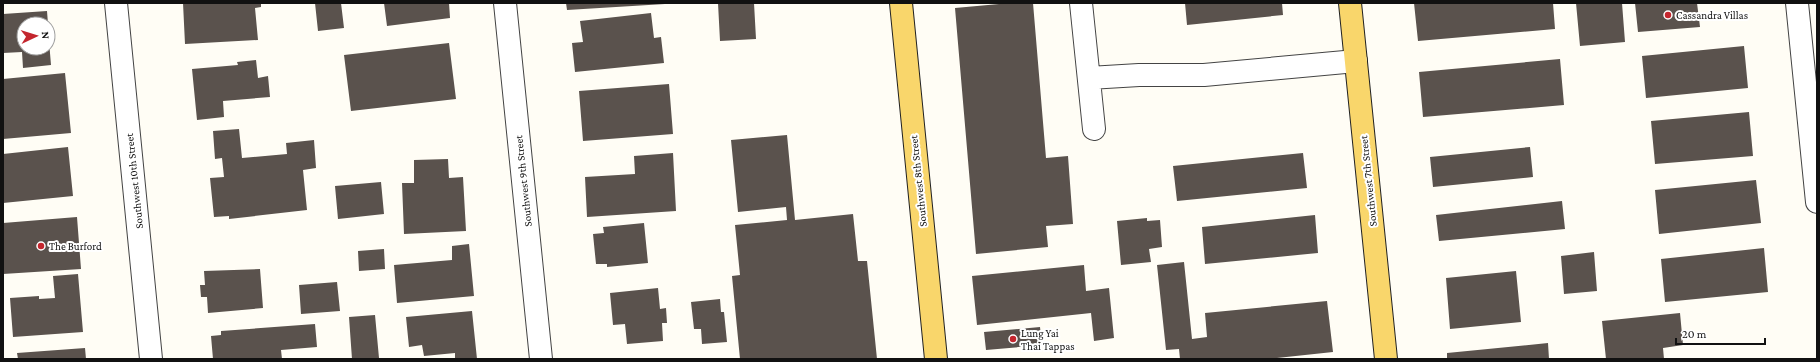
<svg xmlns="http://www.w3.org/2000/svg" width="1820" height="362" font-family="'Crimson Pro',serif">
	<rect width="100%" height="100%" fill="#fffdf5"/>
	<!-- building -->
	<path fill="#5a524d" d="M183,3H261V7L255,8L258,40L185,44Z
		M315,3H341L344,28L318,31Z
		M384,3H449L450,18L387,26Z
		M566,3H665V4L567,10Z
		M718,3H754L756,39L720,41Z
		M1010,3H1033L1046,158L1068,156L1073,224L1046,226L1048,247L976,254L955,8Z
		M1185,3H1282L1283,15L1187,25Z
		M1414,3H1553L1555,29L1418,41Z
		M1576,3H1622L1625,42L1580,46Z
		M1635,3H1697L1700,27L1638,32Z
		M47,11L48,24H24V48H48L49,41L51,65L23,68L22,52L3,53V14Z
		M651,13L654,38L661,37L664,63L575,72L572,43L583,42L580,21Z
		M449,43L456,99L351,111L344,55Z
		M1744,46L1748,88L1646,98L1642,56Z
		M1560,59L1564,105L1423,117L1419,72Z
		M256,60L258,78L268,76L270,97L223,101L224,117L197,120L192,69L238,65L237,62Z
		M65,73L71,133L3,139V79Z
		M669,84L673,134L583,141L579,91Z
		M1749,112L1753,156L1655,164L1651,121Z
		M239,129L242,158L287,154L286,143L314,140L316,168L303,170L307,210L229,219V216L214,217L210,178L224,177L222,158L215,159L213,131Z
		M787,135L795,220L853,214L858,261H867L877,359H740L732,276L740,275L735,225L787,220L786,207L738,212L731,140Z
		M68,147L73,196L3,203V154Z
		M1530,147L1533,177L1433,187L1430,157Z
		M673,153L676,211L587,217L585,177L635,174L634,156Z
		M1303,153L1307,188L1177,201L1173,166Z
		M448,159L449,178L463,177L466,231L404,234L402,183H414V160Z
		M1756,180L1761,223L1659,234L1655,190Z
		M381,182L384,214L338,219L335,186Z
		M1562,201L1565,229L1439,241L1436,215Z
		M1315,215L1318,253L1205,264L1202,227Z
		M77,217L81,269L3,274V223Z
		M1147,218V221L1160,220L1162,247L1149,249L1151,262L1121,265L1117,221Z
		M644,223L648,263L607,267V264H596L593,234L604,233L603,227Z
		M469,244L474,296L397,303L394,265L452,260V246Z
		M1764,248L1768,292L1665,302L1661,259Z
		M384,249L385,269L359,271L358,251Z
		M1594,252L1597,291L1564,294L1561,256Z
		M1184,262L1192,339L1207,337L1205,313L1327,301L1333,352L1268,359H1180L1179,349L1166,350L1157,265Z
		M1084,265L1086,291L1109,288L1114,338L1094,341L1091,313L977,325L972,276Z
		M260,269L263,308L208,313L207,297H201L200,285H205L204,271Z
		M1516,271L1521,322L1450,329L1446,278Z
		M78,274L83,332L13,337L10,298L39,296V299L55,298L53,276Z
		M337,282L340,311L301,314L299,285Z
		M658,288L660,309L666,308L667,323H662L663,341L627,344L625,324L613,325L610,293Z
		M720,299L721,312H724L727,342L702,344L701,329H694L691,302Z
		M472,311L477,359H455V353L424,356L422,345L409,347L406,317Z
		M1680,313L1683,345L1663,348L1664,359H1606L1602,321Z
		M375,315L379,358L352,359L349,317Z
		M315,324L317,347L281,350L282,359H213L211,336L221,335V331Z
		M1040,327L1042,345L986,350L984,332Z
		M1548,343L1549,359H1447V353Z
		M85,348L86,359H18L17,353Z"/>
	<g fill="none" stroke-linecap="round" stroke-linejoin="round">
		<defs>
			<path id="minor" d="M116,3L151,359
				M505,3L541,359
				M1081,3L1094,129
				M1797,3L1817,202
				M1089,78L1139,75H1204L1356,61"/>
			<path id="major" d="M901,3L936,359
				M1350,3L1386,359"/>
		</defs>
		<!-- minor casing -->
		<use href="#minor" stroke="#444" stroke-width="24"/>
		<!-- major casing -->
		<use href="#major" stroke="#222" stroke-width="24"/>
		<!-- minor -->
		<use href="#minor" stroke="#fff" stroke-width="22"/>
		<!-- major -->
		<use href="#major" stroke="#f9d66b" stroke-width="22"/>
	</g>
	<!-- markers -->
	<g fill="#c4262e" stroke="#fff" stroke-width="1.5">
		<circle cx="1668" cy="15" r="4"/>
		<circle cx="41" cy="246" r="4"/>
		<circle cx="1013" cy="339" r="4"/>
	</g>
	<g text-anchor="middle" stroke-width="4" stroke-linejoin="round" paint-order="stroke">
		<!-- poi labels -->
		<g font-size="11" fill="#111" stroke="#fff" text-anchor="start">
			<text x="1676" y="19">Cassandra Villas</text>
			<text x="49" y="250">The Burford</text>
			<text x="1021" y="337">Lung Yai<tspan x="1021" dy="13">Thai Tappas</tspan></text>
		</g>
		<!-- street labels -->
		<g font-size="11" fill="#111" stroke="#fff">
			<text transform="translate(134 181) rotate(-96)" y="4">Southwest 10th Street</text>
			<text transform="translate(523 181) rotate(-96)" y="4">Southwest 9th Street</text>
			<text transform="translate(918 181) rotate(-96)" y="4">Southwest 8th Street</text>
			<text transform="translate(1368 181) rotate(-96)" y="4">Southwest 7th Street</text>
		</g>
	</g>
	<!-- border -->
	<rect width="1820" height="362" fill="none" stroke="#111111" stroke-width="8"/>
	<!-- north arrow -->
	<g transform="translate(36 36) rotate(86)"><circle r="19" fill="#ffffff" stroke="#a0a0a0"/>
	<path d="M0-3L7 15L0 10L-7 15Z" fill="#c4262e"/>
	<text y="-6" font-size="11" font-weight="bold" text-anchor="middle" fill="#111111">N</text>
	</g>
	<!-- scale -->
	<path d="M1676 338v6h89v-6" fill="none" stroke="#111111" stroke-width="2"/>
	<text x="1682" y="338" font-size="12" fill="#111111" stroke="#ffffff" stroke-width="3" paint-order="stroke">20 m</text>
</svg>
